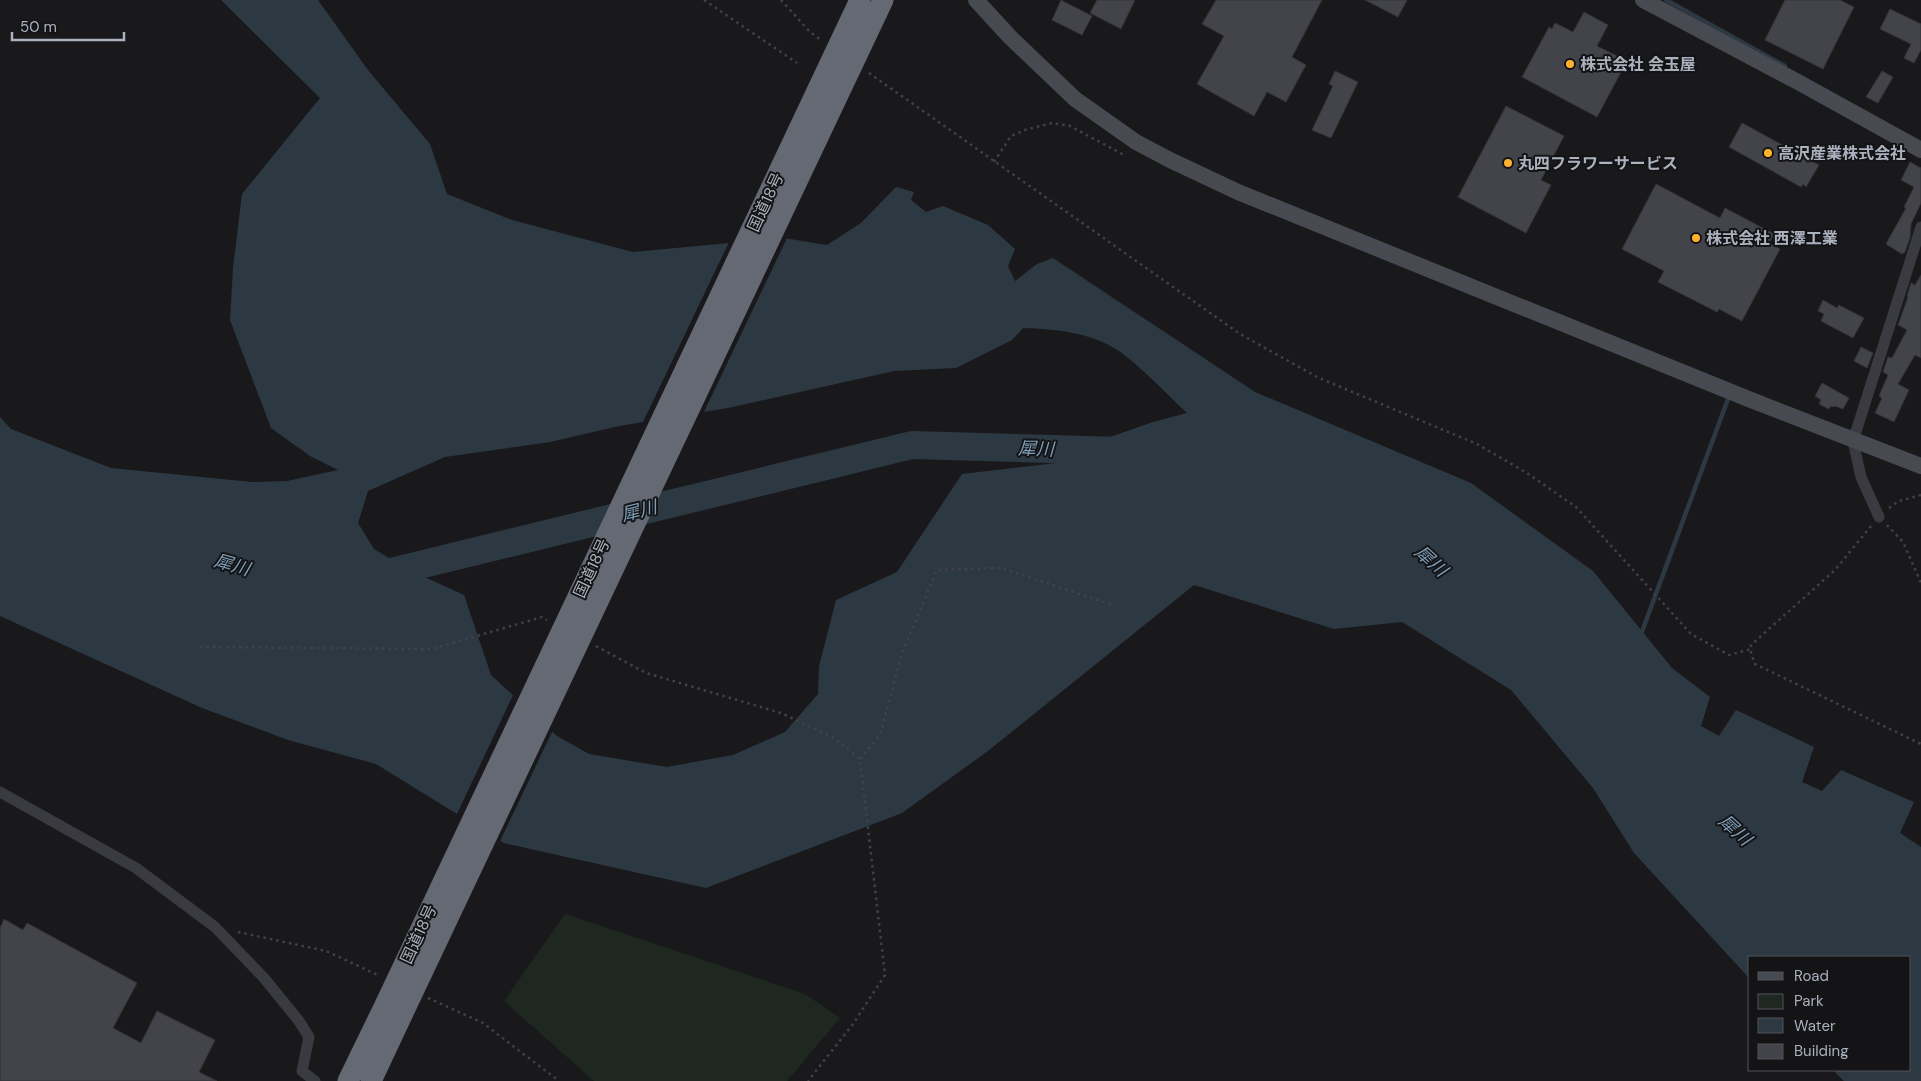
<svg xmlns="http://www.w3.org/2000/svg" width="1921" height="1081" font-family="'DM Sans','Noto Sans JP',sans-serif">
	<rect width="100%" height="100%" fill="#19191c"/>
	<!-- green -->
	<path fill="#1e2820" d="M565,914L805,994L840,1018L787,1081H594L504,1001Z"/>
	<!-- water -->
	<path fill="#2d3942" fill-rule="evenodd" d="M221,0H318L368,70L430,144L447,194L512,220L633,252L784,238L827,245L861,223L896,187L914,192L911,200L926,212L943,206L988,225L1015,249L1008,266L1015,281L1037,264L1053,258L1255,392L1471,483L1593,571L1672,668L1710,697L1701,726L1719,736L1736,710L1814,747L1802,782L1822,791L1841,770L1914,802L1900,833L1921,847V1081H1844L1833,1070H1910V957H1750V979L1634,853L1593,788L1511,690L1402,622L1334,629L1194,585L988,751L902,813L706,888L504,843L376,764L288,740L202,708L0,616V417L11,429L111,468L252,482L287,481L338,470L310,456L271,428L230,320L233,268L242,194L320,98ZM1023,328C1057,329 1094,333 1122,353C1144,370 1167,394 1187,413L1153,422L1090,444L1073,461L962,474L897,572L836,600L819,666L818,694L785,732L733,755L667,767L589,754L557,736L491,675L464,595L409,570L374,549L358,523L368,491L445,457L550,442L619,426L728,408L894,371L956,368L1012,340Z"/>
	<!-- pier -->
	<path fill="#19191c" d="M783,235L788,236L703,414L642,424L730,240Z
		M514,693L553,730L499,843L456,816Z"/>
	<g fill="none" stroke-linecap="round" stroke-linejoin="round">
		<!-- stream -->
		<path stroke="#2d3942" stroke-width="4.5" d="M1666,0L1785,66
			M1640,637L1728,399"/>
		<!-- river -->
		<path stroke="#2d3942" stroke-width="28" d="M370,577L912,445L1121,451"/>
	</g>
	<!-- building -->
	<path fill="#434449" stroke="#333338" d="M1061,0L1092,16L1082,35L1052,20Z
		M1097,0H1135L1121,29L1090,13Z
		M1216,0H1322L1292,57L1306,65L1286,102L1267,92L1254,116L1197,84L1224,36L1202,24Z
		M1365,0H1407L1398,17Z
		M1785,0H1840L1854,7L1823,69L1765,40Z
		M1890,9L1921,24V50L1914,63L1904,58L1911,44L1880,29Z
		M1584,12L1608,25L1597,46L1627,61L1597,117L1522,77L1549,27L1552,29L1555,23L1573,32Z
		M1335,71L1358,82L1331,138L1312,130L1333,86L1329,84Z
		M1882,71L1893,77L1878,103L1866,97Z
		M1506,106L1564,136L1541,180L1551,185L1526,233L1458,197Z
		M1742,123L1819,165L1806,187L1803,184L1801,187L1729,147Z
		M1910,162L1921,168V203L1911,224L1910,238L1905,252L1902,254L1886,244L1906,208L1904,207L1914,187L1901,180Z
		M1656,184L1720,218L1725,208L1774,234L1769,243L1780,249L1742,321L1719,309L1717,312L1658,282L1664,271L1622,249Z
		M1921,275V358L1915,355L1898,384L1909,390L1894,422L1875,413L1882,398L1879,396L1888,375L1883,372L1888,357L1892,358L1907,330L1898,325L1908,297L1907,296L1911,283L1915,285Z
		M1823,300L1837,308L1839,305L1864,318L1853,338L1821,321L1824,314L1818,311Z
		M1861,347L1873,353L1867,368L1854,361Z
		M1822,383L1849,398L1843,409L1835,406L1834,407L1831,406L1829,409L1819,404L1821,400L1815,396Z
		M4,919L23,930L27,923L137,983L113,1028L141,1043L157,1011L215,1040L199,1072L217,1081H0V928Z"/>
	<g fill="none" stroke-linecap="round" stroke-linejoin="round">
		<!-- path -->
		<path stroke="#404248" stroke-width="2.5" stroke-dasharray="2.5 4" stroke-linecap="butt" d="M704,0L797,63
			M781,0L810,32L821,40
			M869,73L1240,334L1319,378L1477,444L1527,473L1576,507L1691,634L1729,655L1751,649
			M994,162L1011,136L1025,130L1052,123L1070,126L1124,155
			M1889,508L1899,501L1921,495
			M1887,525L1903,542L1921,583
			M1871,526L1835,570L1751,645V654L1755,664L1921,744
			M596,646L646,673L781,713L834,738L860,759L885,975L853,1024L808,1081
			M200,647L432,649L542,617L547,620
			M860,759L880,735L902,653L937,570L1001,568L1113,605
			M238,932L326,951L380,976
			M428,998L483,1023L559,1081"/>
		<!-- street -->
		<path stroke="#3a3b41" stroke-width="11" d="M1879,517L1861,477L1853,441L1921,227
			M0,792L136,868L215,927L264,978L299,1021L309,1037L302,1071L315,1081"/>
		<!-- secondary -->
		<path stroke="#484a51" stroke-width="16" d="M976,0L1010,37L1075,99L1136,142L1170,160L1238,192L1751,400L1921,466
			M1643,0L1798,82L1921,150"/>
		<!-- highway -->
		<path stroke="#656973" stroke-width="21" d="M348,1081L386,1003
			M371,1081L402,1015"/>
		<!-- highway-bridge -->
		<path stroke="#656973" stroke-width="21" d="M386,1003L860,0
			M402,1015L883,0"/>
	</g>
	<!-- markers -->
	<g fill="#ffb22e" stroke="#141417" stroke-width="2">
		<circle cx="1570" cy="64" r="5"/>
		<circle cx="1768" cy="153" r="5"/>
		<circle cx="1508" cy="163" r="5"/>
		<circle cx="1696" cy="238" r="5"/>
	</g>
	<g text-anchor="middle" stroke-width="4" stroke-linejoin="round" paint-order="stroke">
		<!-- poi labels -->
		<g font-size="16" font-weight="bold" fill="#abb1bd" stroke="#141417" text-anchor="start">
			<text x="1580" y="70">株式会社 会玉屋</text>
			<text x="1778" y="159">高沢産業株式会社</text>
			<text x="1518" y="169">丸四フラワーサービス</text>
			<text x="1706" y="244">株式会社 西澤工業</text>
		</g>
		<!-- street labels -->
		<g font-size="16" fill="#abb1bd" stroke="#141417">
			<text transform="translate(765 202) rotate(-65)" y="6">国道18号</text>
			<text transform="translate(591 568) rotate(-65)" y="6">国道18号</text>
			<text transform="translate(418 934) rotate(-65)" y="6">国道18号</text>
		</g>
		<!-- water labels -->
		<g font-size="18" font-style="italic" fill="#7fa0ba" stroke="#141417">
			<text transform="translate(1036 449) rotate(2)" y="6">犀川</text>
			<text transform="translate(639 511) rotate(-14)" y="6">犀川</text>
			<text transform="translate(1431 561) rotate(42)" y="6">犀川</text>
			<text transform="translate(232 565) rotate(16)" y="6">犀川</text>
			<text transform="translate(1735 830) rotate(42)" y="6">犀川</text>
		</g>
	</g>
	<!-- legend -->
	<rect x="1748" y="956" width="162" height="115" fill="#141417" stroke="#505359"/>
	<rect x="1758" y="972" width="25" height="8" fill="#484a51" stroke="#505359"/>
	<text x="1794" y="981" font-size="15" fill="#abb1bd">Road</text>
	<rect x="1758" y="994" width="25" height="15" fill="#1e2820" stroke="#505359"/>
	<text x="1794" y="1006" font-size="15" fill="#abb1bd">Park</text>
	<rect x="1758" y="1018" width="25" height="15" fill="#2d3942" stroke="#505359"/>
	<text x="1794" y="1031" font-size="15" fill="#abb1bd">Water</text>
	<rect x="1758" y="1044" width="25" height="15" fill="#434449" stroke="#505359"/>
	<text x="1794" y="1056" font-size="15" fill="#abb1bd">Building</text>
	<!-- scale -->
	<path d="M12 32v8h112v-8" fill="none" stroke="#abb1bd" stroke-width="2.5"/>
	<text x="20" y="32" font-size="15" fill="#abb1bd" stroke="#141417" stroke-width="4" paint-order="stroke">50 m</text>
</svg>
